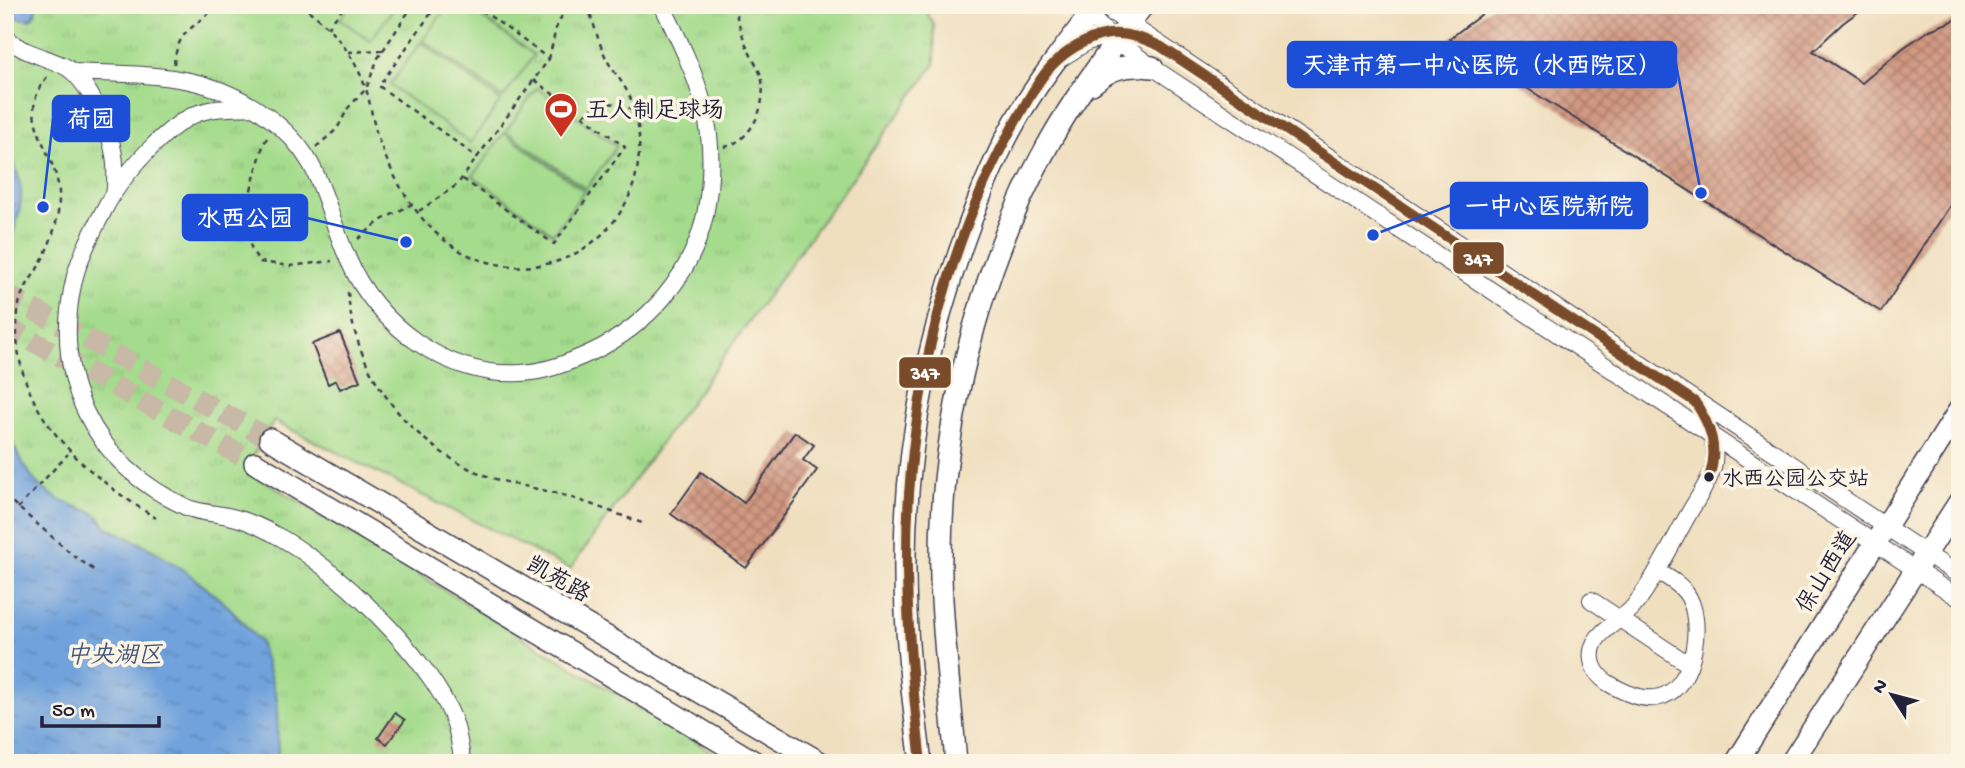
<svg xmlns="http://www.w3.org/2000/svg" width="1965" height="768" font-family="'Gochi Hand','LXGW WenKai TC',sans-serif">
	<defs>
		<pattern id="park-tufts" width="24" height="20" patternUnits="userSpaceOnUse" patternTransform="scale(1.75)"><rect width="24" height="20" fill="#a4db8c"/><path d="M3 7l-1-3M5 7V3M7 7l1-3M15 17l-1-3M17 17v-4M19 17l1-3" fill="none" stroke="#8dbc7a"/></pattern>
		<pattern id="water-ripples" width="26" height="14" patternUnits="userSpaceOnUse" patternTransform="scale(1.75)"><rect width="26" height="14" fill="#71a2dc"/><path d="M2 4q2-2 4 0t4 0M15 11q2-2 4 0t4 0" fill="none" stroke="#5c84b4"/></pattern>
		<pattern id="building-cross-hatch" width="8" height="8" patternUnits="userSpaceOnUse" patternTransform="scale(1.75)"><rect width="8" height="8" fill="#d29982"/><path d="M0 0l8 8M0 8l8-8" fill="none" stroke="#aa7c6c"/></pattern>
	</defs>
	<rect width="100%" height="100%" fill="#fcf5e5"/>
	<filter id="ink" filterUnits="userSpaceOnUse"><feTurbulence type="fractalNoise" baseFrequency=".0143" numOctaves="2"/><feDisplacementMap in="SourceGraphic" scale="14" xChannelSelector="R" yChannelSelector="G"/><feConvolveMatrix kernelMatrix="1 2 1 2 8 2 1 2 1" color-interpolation-filters="sRGB"/></filter>
	<filter id="wash" filterUnits="userSpaceOnUse"><feTurbulence type="fractalNoise" baseFrequency=".00686" numOctaves="4" result="noise"/><feDisplacementMap in="SourceGraphic" scale="28" xChannelSelector="R" yChannelSelector="G"/><feGaussianBlur stdDeviation="1.57" result="paint"/><feColorMatrix in="noise" values="0 0 0 0 0 0 0 0 0 0 0 0 0 0 0 0 0 1.4 0 .05"/><feComposite in="paint" operator="in"/></filter>
	<g filter="url(#wash)">
		<rect width="100%" height="100%" fill="#f0dfbf"/>
		<!-- park -->
		<path fill="url(#park-tufts)" stroke="#637e64" stroke-width="2" d="M5,5H923L934,25L935,64L570,569L274,421L245,469L730,763H5Z"/>
		<!-- garden -->
		<path fill="#a4db8c" stroke="#637e64" stroke-width="2" d="M350,5H396L370,41L340,19Z
			M448,5H465L534,55L503,98L423,40Z
			M421,42L501,101L470,143L390,85Z
			M537,88L617,146L586,189L506,131Z
			M504,133L584,191L553,234L473,176Z"/>
		<!-- water -->
		<path fill="url(#water-ripples)" stroke="#4a628c" stroke-width="2" d="M7,5H37V6L35,14L30,20L11,17Z
			M5,145C32,193 20,210 5,259Z
			M5,428L18,455L34,480L42,488L61,501L92,512L101,519L106,527L146,546L188,573L229,607L260,642L277,700L278,763H5Z"/>
		<g id="blocks">
			<!-- building -->
			<path fill="url(#building-cross-hatch)" d="M1494,5H1867L1843,23L1813,51L1862,83L1903,48L1930,30L1960,18V190L1881,312L1449,39Z
				M340,333L360,381L340,389L336,380L328,384L312,344Z
				M795,432L814,445L803,460L817,470L746,568L671,514L701,472L744,503Z
				M395,713L405,720L387,744L378,738Z"/>
		</g>
	</g>
	<g filter="url(#ink)">
		<use href="#blocks" fill-opacity="0" stroke="#413e4f" stroke-width="2"/>
		<g fill="none" stroke-linecap="round" stroke-linejoin="round">
			<!-- major-tunnel -->
			<path stroke="#c7b9a5" stroke-width="21" stroke-dasharray="21 10" stroke-linecap="butt" d="M5,294L270,439
				M5,326L255,463"/>
			<defs>
				<path id="minor" d="M1079,5L1108,34L1152,67L1960,599
					M1101,5L1960,576
					M5,36C21,53 44,56 64,66C87,77 110,130 114,155C116,166 115,177 115,188
					M1062,58L1087,42L1114,34
					M74,72C147,76 206,70 268,117C324,158 322,201 348,259C376,325 448,378 521,373C546,372 570,362 592,352C647,326 692,276 705,215C722,130 699,80 662,5
					M253,107C238,108 220,107 205,111C170,119 121,177 105,208C94,230 81,253 75,276C50,377 93,464 186,507C199,513 214,513 228,516C243,519 259,526 272,533C332,563 431,658 454,721C459,734 460,749 463,763
					M1657,571C1667,577 1679,583 1686,593C1705,618 1695,685 1663,696C1646,703 1623,692 1608,683C1594,674 1587,658 1595,642C1603,627 1623,620 1634,606C1655,579 1671,545 1688,515C1696,500 1708,485 1713,468C1716,456 1714,443 1711,432
					M1591,600L1688,664"/>
				<path id="major" d="M1092,84C1111,67 1127,64 1152,67
					M270,439L821,763
					M255,463L756,763
					M921,763C912,694 904,626 905,556C906,447 928,337 966,234C980,194 996,155 1017,118C1040,78 1069,43 1097,5
					M956,763C951,701 943,640 941,578C938,432 978,269 1050,141C1077,93 1111,49 1143,5
					M1736,763L1960,409
					M1791,763L1960,501"/>
			</defs>
			<!-- minor casing -->
			<use href="#minor" stroke="#413e4f" stroke-width="18"/>
			<!-- major casing -->
			<use href="#major" stroke="#413e4f" stroke-width="24"/>
			<!-- path -->
			<path stroke="#413e4f" stroke-width="2.5" stroke-dasharray="5 5" stroke-linecap="butt" d="M300,5C331,24 356,57 367,92C371,107 373,123 378,138C396,187 428,243 481,260C507,268 532,269 558,261C596,248 625,217 635,179C642,152 641,117 627,91C621,80 613,71 607,60C598,42 594,23 587,5
				M437,5L379,86L478,158
				M328,28L345,5
				M348,52L383,50
				M549,59L556,28L567,5
				M174,64C178,26 197,30 215,5
				M47,77C11,121 62,153 59,201C58,226 48,250 36,271C30,280 24,289 20,299C0,402 81,472 156,518
				M583,116C602,99 611,101 634,110
				M267,138L263,145C255,182 232,228 260,262L290,266L332,261
				M316,147L337,129L348,108L366,89L378,58L413,5
				M724,147C753,141 768,103 761,76C758,66 751,57 747,47C741,33 738,19 733,5
				M463,179L554,244L625,147L534,80
				M419,211L457,185L549,59L475,5
				M358,239L380,221L412,204
				M348,292C353,371 410,446 484,475C510,485 539,488 566,496C592,504 617,514 642,523
				M5,496L74,556L97,572
				M18,508L68,454"/>
			<!-- minor -->
			<use href="#minor" stroke="#fff" stroke-width="16"/>
			<!-- major -->
			<use href="#major" stroke="#fff" stroke-width="21"/>
			<defs>
				<path id="bus-1" d="M921,763C911,673 903,584 909,494C913,436 922,378 936,322C955,249 983,177 1021,112C1029,98 1037,83 1047,71C1061,54 1086,37 1109,34C1127,32 1144,39 1160,46L1695,402C1711,426 1719,449 1709,477"/>
			</defs>
			<!-- bus-1 casing -->
			<use href="#bus-1" stroke="#fcf5e5" stroke-width="16"/>
			<!-- bus-1 -->
			<use href="#bus-1" stroke="#7a4b2a" stroke-width="10"/>
		</g>
	</g>
	<!-- icons -->
	<defs>
		<symbol id="stadium-pin" viewBox="-11 -11 22 30"><path d="M0 17L-7.5 6A9.5 9.5 0 1 1 7.5 6Z" fill="#c8321e" stroke="#fcf5e5"/><path d="M0-5a6.5 5 0 1 0 0 10a6.5 5 0 1 0 0-10ZM-3.5-1.8h7v3.6h-7Z" fill="#fff"/></symbol>
	</defs>
	<g fill-rule="evenodd">
		<use href="#stadium-pin" x="542" y="90" width="38" height="52"/>
	</g>
	<!-- markers -->
	<circle fill="#22223b" stroke="#fcf5e5" stroke-width="2.5" cx="1709" cy="477" r="6"/>
	<g text-anchor="middle" stroke-width="7" stroke-linejoin="round" paint-order="stroke">
		<!-- bus labels -->
		<g font-size="21" fill="#22223b" stroke="#fcf5e5" text-anchor="start">
			<text x="1722" y="485">水西公园公交站</text>
		</g>
		<!-- poi labels -->
		<g font-size="23" fill="#22223b" stroke="#fcf5e5" text-anchor="start">
			<text x="586" y="117">五人制足球场</text>
		</g>
		<!-- street labels -->
		<g font-size="23" fill="#22223b" stroke="#fcf5e5">
			<text transform="translate(1825 571) rotate(-58)" y="8">保山西道</text>
			<text transform="translate(559 578) rotate(30)" y="8">凯苑路</text>
		</g>
		<!-- water labels -->
		<g font-size="24" font-style="italic" fill="#42557b" stroke="#fcf5e5">
			<text x="114" y="662">中央湖区</text>
		</g>
	</g>
	<!-- callouts -->
	<path fill="none" stroke="#1d4ed8" stroke-width="2.5" d="M1701 193L1676 64M43 207L53 119M1373 235L1451 205M406 242L307 218"/>
	<g fill="#1d4ed8" stroke="#fcf5e5" stroke-width="2.5">
		<circle cx="1701" cy="193" r="7"/>
		<circle cx="43" cy="207" r="7"/>
		<circle cx="1373" cy="235" r="7"/>
		<circle cx="406" cy="242" r="7"/>
	</g>
	<g fill="#1d4ed8" stroke="#1d4ed8" stroke-width="2.5">
		<rect x="1288" y="42" width="388" height="45" rx="7"/>
		<rect x="53" y="96" width="76" height="45" rx="7"/>
		<rect x="1451" y="183" width="196" height="45" rx="7"/>
		<rect x="183" y="195" width="124" height="45" rx="7"/>
	</g>
	<g font-size="24" text-anchor="middle" font-weight="bold" fill="#fff">
		<text x="1482" y="73">天津市第一中心医院（水西院区）</text>
		<text x="91" y="127">荷园</text>
		<text x="1549" y="214">一中心医院新院</text>
		<text x="245" y="226">水西公园</text>
	</g>
	<g stroke="#fcf5e5" stroke-width="2.5">
		<rect x="1452" y="241" width="53" height="34" rx="7" fill="#7a4b2a"/>
		<rect x="898" y="356" width="54" height="33" rx="7" fill="#7a4b2a"/>
	</g>
	<g font-size="19" text-anchor="middle" font-weight="bold" fill="#fff">
		<text x="1478" y="265">347</text>
		<text x="925" y="379">347</text>
	</g>
	<!-- margin -->
	<rect width="1965" height="768" fill="none" stroke="#fcf5e5" stroke-width="28"/>
	<!-- north arrow -->
	<g transform="translate(1892 695) rotate(306)" stroke="#fcf5e5" stroke-width="5" paint-order="stroke">
	<path d="M0-5L12 26L0 18L-12 26Z" fill="#22223b"/>
	<text y="-10" font-size="19" font-weight="bold" text-anchor="middle" fill="#22223b">N</text>
	</g>
	<!-- scale -->
	<path d="M42 716v10h117v-10" fill="none" stroke="#22223b" stroke-width="3.5"/>
	<text x="52" y="716" font-size="21" fill="#22223b" stroke="#fcf5e5" stroke-width="5" paint-order="stroke">50 m</text>
</svg>
